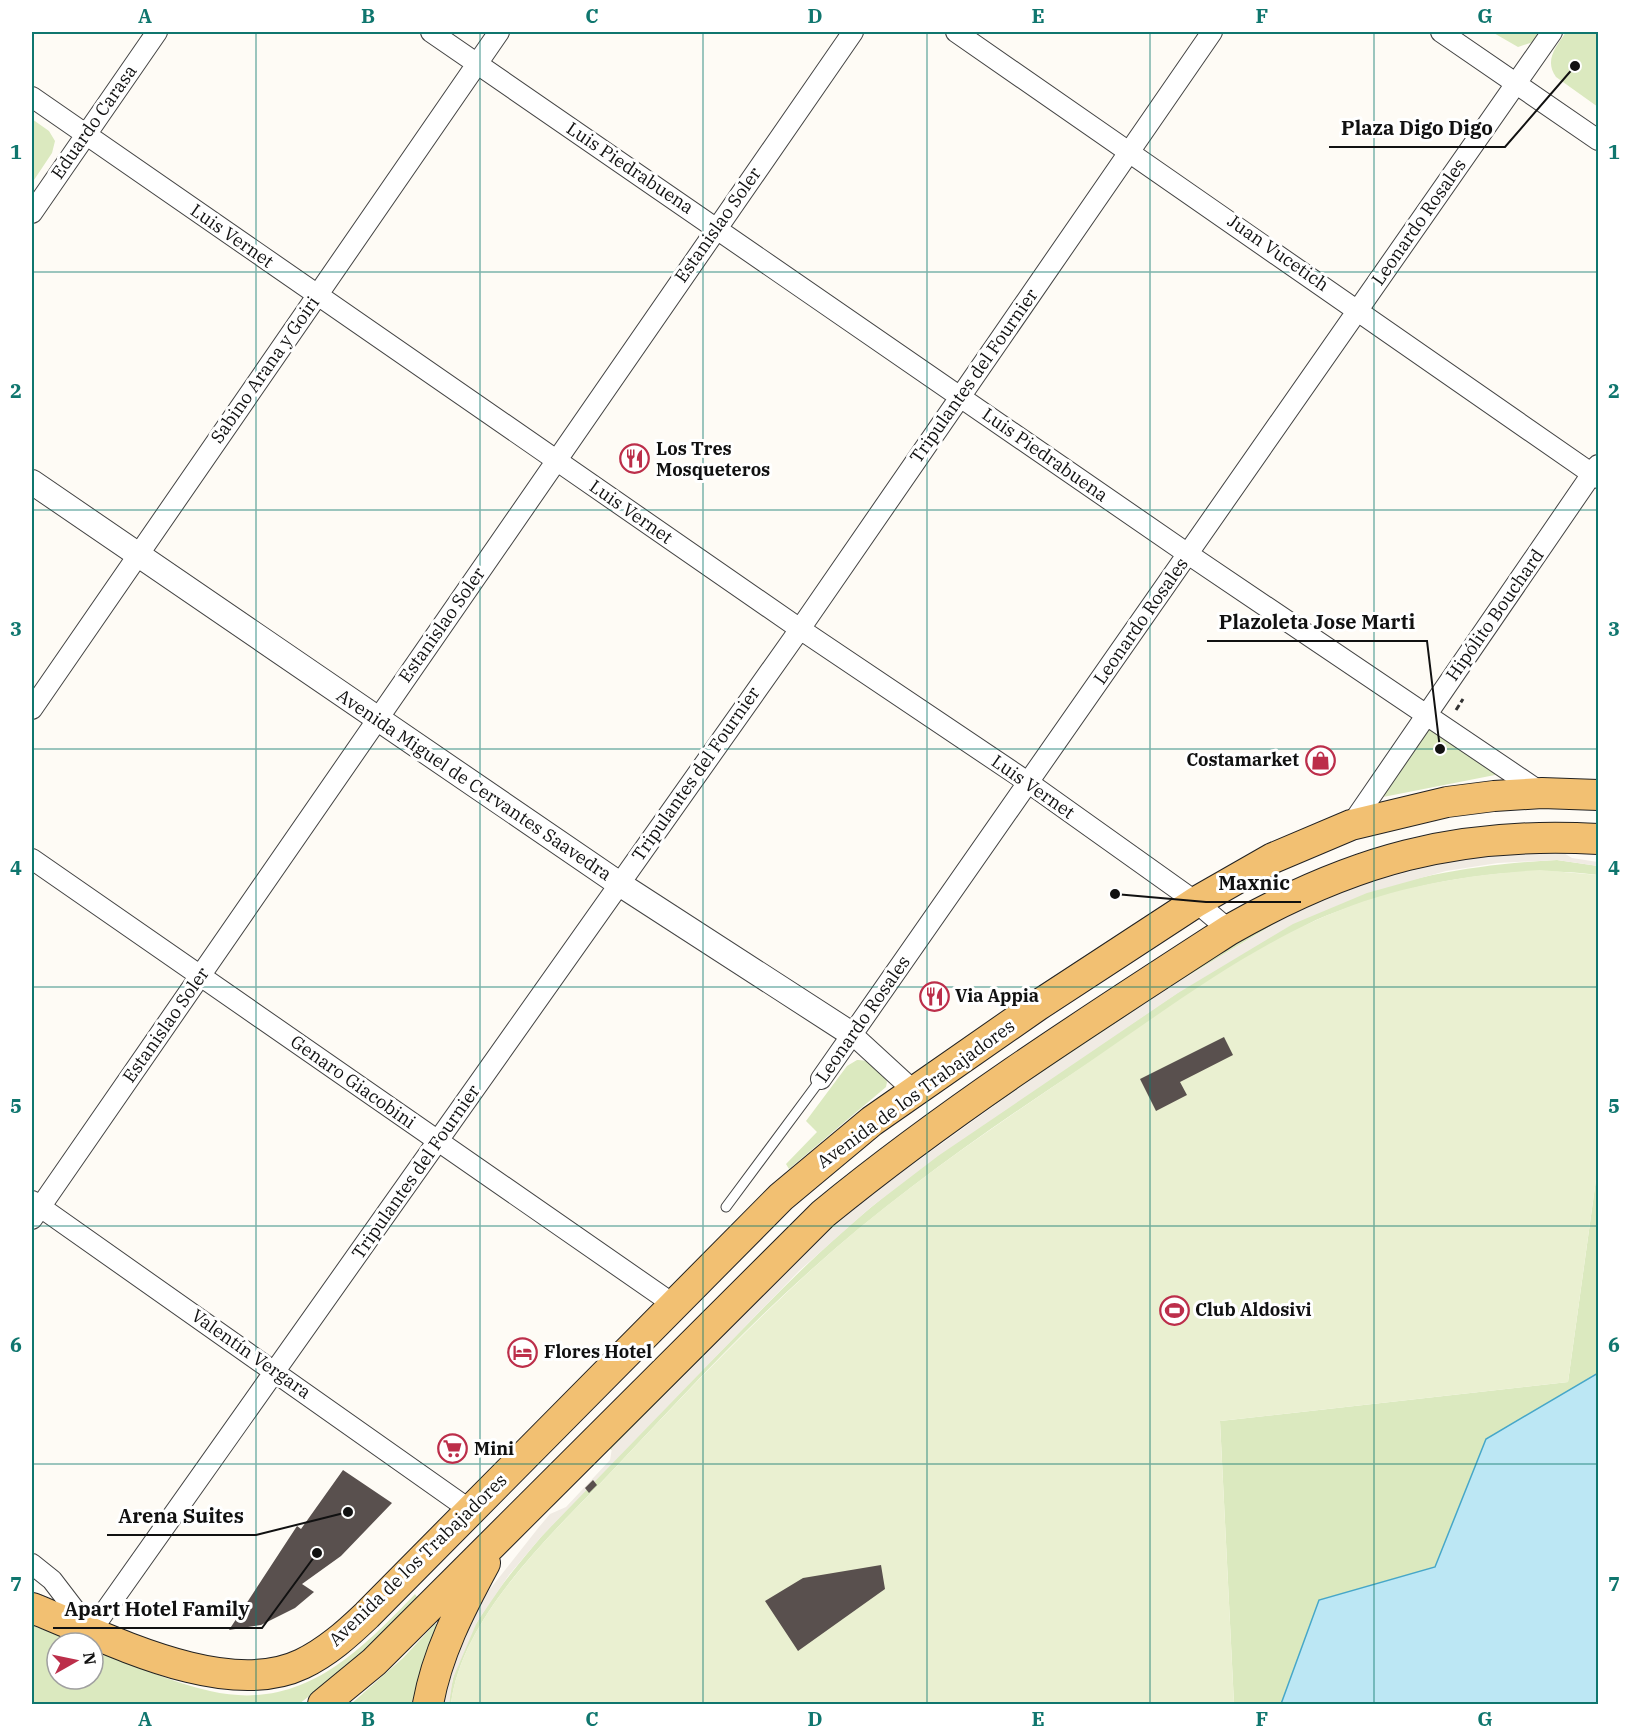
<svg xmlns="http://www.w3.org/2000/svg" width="1630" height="1736" font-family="'IBM Plex Serif',serif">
	<rect width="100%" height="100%" fill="#fefbf5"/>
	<!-- green -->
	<path fill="#dbe9bf" d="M1492,32H1541L1533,42L1518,47Z
		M1566,32H1598V107L1556,77C1544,60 1556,47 1566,32Z
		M32,119L49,131L55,141L52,153L32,183Z
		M1431,725L1496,772L1495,775L1378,798Z
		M1547,849L1562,852L1472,857L1394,874L1363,884L1289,915L1173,985L973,1119L862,1201L787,1270L612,1450L609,1449C691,1364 771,1275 861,1200C935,1137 1019,1085 1099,1031C1183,976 1267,916 1362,882C1422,861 1484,852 1547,849Z
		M1557,860L1598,866V875C1507,863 1401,884 1316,920C1297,929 1278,943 1260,955C1226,976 1193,997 1159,1018C1038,1095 918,1174 811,1270C741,1332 677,1402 613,1470C554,1532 462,1615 451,1704H449C454,1639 501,1585 541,1537C599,1474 660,1413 720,1352C768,1303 816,1253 869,1209C945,1146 1028,1092 1110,1038C1184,990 1259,933 1342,901C1412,875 1482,864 1557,860Z
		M857,1060C870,1059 882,1071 887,1082L886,1087L789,1169L786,1164L817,1132L806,1121L847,1066Z
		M1598,1165V1373L1486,1439L1435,1567L1319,1600L1281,1704H1234L1220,1421L1568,1382Z
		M415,1594L417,1597L362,1655L299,1704H32V1625L77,1643H57V1679H93V1649C131,1664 170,1682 210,1691C301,1712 357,1654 415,1594Z
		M435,1624H439L415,1704H351L403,1658Z"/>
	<!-- pitch -->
	<path fill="#eaf0d1" d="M1540,870L1598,875V1165L1568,1382L1220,1421L1234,1704H451C462,1615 555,1531 615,1468C678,1401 742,1333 810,1271C898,1190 997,1125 1095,1058C1165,1010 1235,958 1312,922C1385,888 1460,875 1540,870Z"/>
	<!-- plaza -->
	<path fill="#f0ebe3" d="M1562,852L1572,858L1598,862V866L1557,860L1498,863L1446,871L1367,893L1293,924L1178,993L938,1156L870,1208L799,1271L541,1537L509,1575L477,1622L453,1678L449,1704H441L445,1677L482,1599L539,1527L550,1514L566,1507L610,1460L612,1448L809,1249L862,1201L1027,1082L1173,985L1289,915L1363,884L1445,862L1498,854Z"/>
	<!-- water -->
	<path fill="#bce7f4" stroke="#46a7c8" stroke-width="1.5" d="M1598,1373V1704H1281L1319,1600L1435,1567L1486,1439Z"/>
	<!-- building -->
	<path fill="#59504e" d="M1224,1037L1233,1055L1180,1082L1187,1095L1156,1111L1140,1079Z
		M343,1470L392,1503L341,1556L302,1584L314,1592L295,1608L261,1625L229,1630L297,1526L301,1529Z
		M593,1480L597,1485L589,1493L585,1488Z
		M881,1565L885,1589L798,1651L765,1601L803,1578Z"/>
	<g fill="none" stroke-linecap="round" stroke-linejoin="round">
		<defs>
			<path id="service" d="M726,1207L821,1079"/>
			<path id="minor" d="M431,32L1188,554L1542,793
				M956,32L1598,478
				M1441,32L1598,140
				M32,97L800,629L1029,783L1196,902L1229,930
				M32,213L157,32
				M32,709L499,32
				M1351,825L1598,465
				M32,859L673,1304
				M853,1035L914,1091
				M821,1079L1552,32
				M32,1201L470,1510
				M32,1219L853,32
				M32,1564L52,1580L91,1631L800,629L1212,32"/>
			<path id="tertiary" d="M32,482L618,883L853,1035"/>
			<path id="primary" d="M32,1608C106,1637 225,1701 302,1664C327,1652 347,1634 367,1615L781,1197L872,1121L1037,1006L1196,902L1273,858L1351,825L1447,802L1494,796L1542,793L1598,795
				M323,1704L374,1662L823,1214C951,1109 1090,1020 1229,930C1352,860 1457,831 1598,839
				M428,1704C437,1654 460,1609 485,1563"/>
		</defs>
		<!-- service casing -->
		<use href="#service" stroke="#444" stroke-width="11"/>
		<!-- minor casing -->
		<use href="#minor" stroke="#444" stroke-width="22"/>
		<!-- tertiary casing -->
		<use href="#tertiary" stroke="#444" stroke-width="26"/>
		<!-- primary casing -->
		<use href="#primary" stroke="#222" stroke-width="32"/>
		<!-- path -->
		<path stroke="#333" stroke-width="3" stroke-dasharray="6 3" stroke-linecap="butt" d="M1456,710L1463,699"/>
		<!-- service -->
		<use href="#service" stroke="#fff" stroke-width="9"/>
		<!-- minor -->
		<use href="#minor" stroke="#fff" stroke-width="20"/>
		<!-- tertiary -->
		<use href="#tertiary" stroke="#fff" stroke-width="24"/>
		<!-- primary -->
		<use href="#primary" stroke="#f2c072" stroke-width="30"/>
	</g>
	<!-- grid -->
	<path fill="none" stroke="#0f766e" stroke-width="1.5" stroke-opacity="0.55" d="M256,32V1704M480,32V1704M703,32V1704M927,32V1704M1150,32V1704M1374,32V1704M32,272H1598M32,510H1598M32,749H1598M32,987H1598M32,1226H1598M32,1464H1598"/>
	<!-- icons -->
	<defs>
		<symbol id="restaurant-ring" viewBox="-11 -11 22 22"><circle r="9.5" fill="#fff" stroke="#bc2e4a" stroke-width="1.5"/><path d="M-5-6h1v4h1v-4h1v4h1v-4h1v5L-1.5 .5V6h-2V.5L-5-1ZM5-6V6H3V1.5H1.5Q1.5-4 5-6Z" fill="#bc2e4a"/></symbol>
		<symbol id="shop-ring" viewBox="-11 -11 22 22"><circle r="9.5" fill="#fff" stroke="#bc2e4a" stroke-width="1.5"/><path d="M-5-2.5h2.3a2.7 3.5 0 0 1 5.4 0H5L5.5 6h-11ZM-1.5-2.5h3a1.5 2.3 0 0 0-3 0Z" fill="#bc2e4a"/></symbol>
		<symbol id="stadium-ring" viewBox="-11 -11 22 22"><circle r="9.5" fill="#fff" stroke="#bc2e4a" stroke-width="1.5"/><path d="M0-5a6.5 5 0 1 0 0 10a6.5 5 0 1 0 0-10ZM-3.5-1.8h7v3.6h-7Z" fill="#bc2e4a"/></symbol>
		<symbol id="hotel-ring" viewBox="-11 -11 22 22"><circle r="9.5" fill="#fff" stroke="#bc2e4a" stroke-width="1.5"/><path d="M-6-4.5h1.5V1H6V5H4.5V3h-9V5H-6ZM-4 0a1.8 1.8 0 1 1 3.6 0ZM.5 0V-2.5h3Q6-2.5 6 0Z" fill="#bc2e4a"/></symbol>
		<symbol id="supermarket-ring" viewBox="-11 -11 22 22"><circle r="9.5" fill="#fff" stroke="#bc2e4a" stroke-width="1.5"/><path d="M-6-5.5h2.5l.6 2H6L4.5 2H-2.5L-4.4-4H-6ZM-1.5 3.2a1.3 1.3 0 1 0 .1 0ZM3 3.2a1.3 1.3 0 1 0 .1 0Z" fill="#bc2e4a"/></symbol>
	</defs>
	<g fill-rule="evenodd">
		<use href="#restaurant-ring" x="618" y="442" width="33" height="33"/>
		<use href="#shop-ring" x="1304" y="744" width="33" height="33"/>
		<use href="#restaurant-ring" x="918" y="980" width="33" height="33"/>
		<use href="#stadium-ring" x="1158" y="1294" width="33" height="33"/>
		<use href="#hotel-ring" x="506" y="1336" width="33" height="33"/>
		<use href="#supermarket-ring" x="436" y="1432" width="33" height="33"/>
	</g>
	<g text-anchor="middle" stroke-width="6" stroke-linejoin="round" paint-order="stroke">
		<!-- street labels -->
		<g font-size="18" fill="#111" stroke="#fff">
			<text transform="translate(94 122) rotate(-55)" y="6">Eduardo Carasa</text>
			<text transform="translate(630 168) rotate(34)" y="6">Luis Piedrabuena</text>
			<text transform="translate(1419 222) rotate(-55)" y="6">Leonardo Rosales</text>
			<text transform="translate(718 225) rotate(-55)" y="6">Estanislao Soler</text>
			<text transform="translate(232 236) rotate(35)" y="6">Luis Vernet</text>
			<text transform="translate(1278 253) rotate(35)" y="6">Juan Vucetich</text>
			<text transform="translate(265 370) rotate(-55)" y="6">Sabino Arana y Goiri</text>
			<text transform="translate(974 376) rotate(-55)" y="6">Tripulantes del Fournier</text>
			<text transform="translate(1045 455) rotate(35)" y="6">Luis Piedrabuena</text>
			<text transform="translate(631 512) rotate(35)" y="6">Luis Vernet</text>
			<text transform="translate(1495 615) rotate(-55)" y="6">Hipólito Bouchard</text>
			<text transform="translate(1141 621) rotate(-55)" y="6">Leonardo Rosales</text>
			<text transform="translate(442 625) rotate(-55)" y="6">Estanislao Soler</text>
			<text transform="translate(696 774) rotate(-55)" y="6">Tripulantes del Fournier</text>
			<text transform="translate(474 785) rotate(34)" y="6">Avenida Miguel de Cervantes Saavedra</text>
			<text transform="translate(1033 787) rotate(35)" y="6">Luis Vernet</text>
			<text transform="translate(863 1019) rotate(-55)" y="6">Leonardo Rosales</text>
			<text transform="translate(166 1025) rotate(-55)" y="6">Estanislao Soler</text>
			<text transform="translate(353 1082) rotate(35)" y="6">Genaro Giacobini</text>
			<text transform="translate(916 1094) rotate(-36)" y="6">Avenida de los Trabajadores</text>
			<text transform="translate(416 1172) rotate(-55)" y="6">Tripulantes del Fournier</text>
			<text transform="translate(251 1354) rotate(35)" y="6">Valentín Vergara</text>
			<text transform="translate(418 1560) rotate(-44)" y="6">Avenida de los Trabajadores</text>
		</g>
		<!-- poi labels -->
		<g font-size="18" font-weight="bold" fill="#111" stroke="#fff" text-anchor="start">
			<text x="656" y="455">Los Tres<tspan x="656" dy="21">Mosqueteros</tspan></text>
			<text x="1299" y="766" text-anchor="end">Costamarket</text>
			<text x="955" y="1002">Via Appia</text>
			<text x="1195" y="1316">Club Aldosivi</text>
			<text x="544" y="1358">Flores Hotel</text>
			<text x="474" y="1455">Mini</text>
		</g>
	</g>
	<!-- callouts -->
	<path fill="none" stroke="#111" stroke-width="2" d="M1575 66L1505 147H1329M1440 749L1427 641H1207M1115 894L1206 902H1301M348 1512L256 1535H107M317 1553L262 1628H53"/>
	<g fill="#111" stroke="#fff" stroke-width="2">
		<circle cx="1575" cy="66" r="6"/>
		<circle cx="1440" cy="749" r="6"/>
		<circle cx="1115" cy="894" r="6"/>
		<circle cx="348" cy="1512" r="6"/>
		<circle cx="317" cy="1553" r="6"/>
	</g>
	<g font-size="20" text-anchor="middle" font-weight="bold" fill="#111" stroke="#fff" stroke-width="6" stroke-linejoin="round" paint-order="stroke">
		<text x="1417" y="135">Plaza Digo Digo</text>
		<text x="1317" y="629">Plazoleta Jose Marti</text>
		<text x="1254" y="890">Maxnic</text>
		<text x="181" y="1523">Arena Suites</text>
		<text x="157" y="1616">Apart Hotel Family</text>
	</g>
	<!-- border -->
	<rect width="1630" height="1736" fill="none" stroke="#ffffff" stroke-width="66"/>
	<!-- north arrow -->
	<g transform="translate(75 1661) rotate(81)"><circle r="28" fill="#ffffff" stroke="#a0a0a0" stroke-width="1.5"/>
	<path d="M0-4.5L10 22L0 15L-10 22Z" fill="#bc2e4a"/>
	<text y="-9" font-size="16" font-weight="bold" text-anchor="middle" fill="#111111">N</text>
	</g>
	<rect x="33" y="33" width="1564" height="1670" fill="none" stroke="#0f766e" stroke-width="2"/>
	<g font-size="20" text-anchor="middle" font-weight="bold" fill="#0f766e">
		<text x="145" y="23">A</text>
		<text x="368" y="23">B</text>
		<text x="592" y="23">C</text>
		<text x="815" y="23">D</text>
		<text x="1038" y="23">E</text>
		<text x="1262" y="23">F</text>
		<text x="1485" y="23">G</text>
		<text x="16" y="159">1</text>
		<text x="1614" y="159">1</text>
		<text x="16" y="398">2</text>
		<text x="1614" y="398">2</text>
		<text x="16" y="636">3</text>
		<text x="1614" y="636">3</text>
		<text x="16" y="875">4</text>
		<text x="1614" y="875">4</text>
		<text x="16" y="1113">5</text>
		<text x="1614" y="1113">5</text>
		<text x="16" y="1352">6</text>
		<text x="1614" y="1352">6</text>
		<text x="16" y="1591">7</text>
		<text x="1614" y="1591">7</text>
		<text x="145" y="1726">A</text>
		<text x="368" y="1726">B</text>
		<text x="592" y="1726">C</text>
		<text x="815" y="1726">D</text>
		<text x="1038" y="1726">E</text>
		<text x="1262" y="1726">F</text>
		<text x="1485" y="1726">G</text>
	</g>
</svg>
